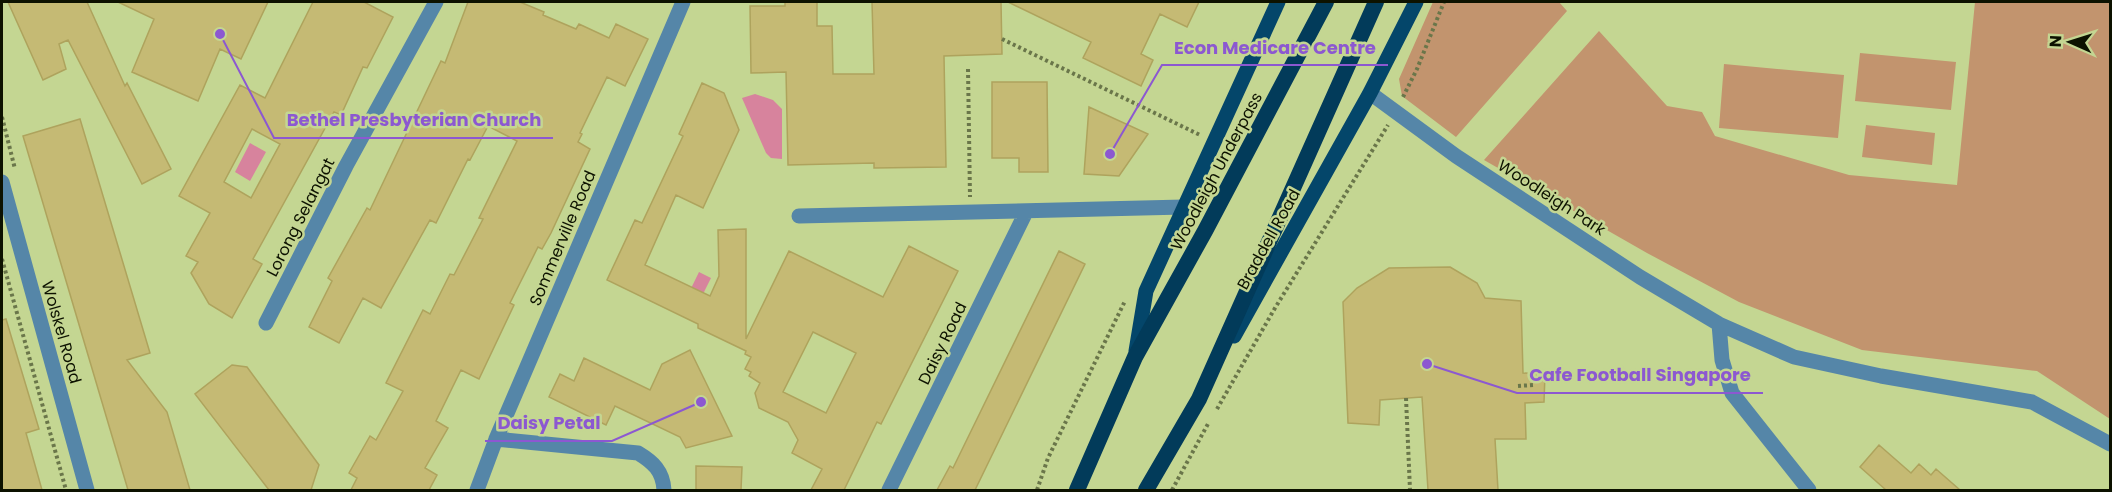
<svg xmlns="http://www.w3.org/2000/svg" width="2112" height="492" font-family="Poppins,sans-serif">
	<rect width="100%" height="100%" fill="#c4d692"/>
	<!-- green -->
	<path fill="#c2946e" d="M1433,2H1559L1567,11L1456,137L1402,96L1399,79Z
		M1975,2H2110V419L2037,371L1862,350L1739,302L1647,253L1484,160L1599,31L1667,106L1702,112L1715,136L1849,175L1957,185Z
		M1860,53L1956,62L1951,110L1855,101Z
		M1724,64L1844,75L1838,138L1719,128Z
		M1866,125L1935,133L1932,165L1862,157Z"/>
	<!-- water -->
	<path fill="#d7839d" d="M755,94L773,100L782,109V159L771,158L766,153L742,98Z
		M250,143L266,152L250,181L235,172Z
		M699,272L711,278L691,318L679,313Z"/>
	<!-- building -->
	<path fill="#c5ba74" stroke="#aea35d" stroke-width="1.5" fill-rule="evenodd" d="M8,2H87L125,86L127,83L171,169L142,184L68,40L59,44L66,69L43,80Z
		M118,2H268L241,59L220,49L198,101L132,72L154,19Z
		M313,2H364L393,17L367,68L363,67L341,115L334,112L253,259L262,264L232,318L209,304L191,273L198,262L186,256L210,213L179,196L240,85L265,98ZM252,129L280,144L251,198L224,182Z
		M468,2H520L544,12L543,15L576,29L579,24L609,38L616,24L648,39L625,86L607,77L580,133L582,134L578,142L590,149L551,233L542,249L538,247L510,303L514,305L479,379L461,370L436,421L448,428L425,468L437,475L429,490H351L357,478L349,473L370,436L376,440L403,391L386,383L423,310L430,314L450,274L454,275L483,219L479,218L517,141L488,126L470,160L468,159L436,223L430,220L381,308L363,298L339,343L309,327L332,281L328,278L367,208L370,210L441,61L445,63Z
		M785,2H817V26H832L833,74H874L872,2H1001L1002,54L944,56L946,167L874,168V163L788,165L786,72L751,73L750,6H785Z
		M1008,2H1199L1187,27L1160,14L1141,54L1153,60L1141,86L1083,58L1091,42Z
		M992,82H1047L1048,172H1019V158H992Z
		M702,83L724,93L739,130L703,208L676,195L645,265L710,296L719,276L718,230L746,229V339L789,251L883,297L909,246L958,271L881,424L877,422L844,490H811L822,469L792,453L798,440L788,422L759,408L755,393L760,383L749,376L751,372L745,369L751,357L745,354L746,351L698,328V324L607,280L635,220L642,223L683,136L679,134ZM813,332L856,353L826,413L783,392Z
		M1089,107L1148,134L1119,176L1084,174Z
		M80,119L150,353L127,360L167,412L190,490H128L72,301L23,136Z
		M1059,251L1085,264L975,490H937L950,466L953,468Z
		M1450,267L1477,283L1485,298L1521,301L1523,373L1545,374L1544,402L1525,403L1526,439H1495L1498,490H1428L1422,397L1380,400L1379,425L1348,423L1343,302L1357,288L1389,268Z
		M6,319L39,429L26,433L42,490H2V320Z
		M690,350L732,436L686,448L680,437L615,406L606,425L549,397L560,374L574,381L584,358L650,390L662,364Z
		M232,365L247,367L319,465L311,490H269L195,394Z
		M1879,445L1911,473L1919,464L1931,475L1936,469L1960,490H1886L1860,467Z
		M696,466L742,467L741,490H696Z"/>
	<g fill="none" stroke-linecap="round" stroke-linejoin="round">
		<!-- path -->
		<path stroke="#6a764a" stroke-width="4" stroke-dasharray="3 3" stroke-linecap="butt" d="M1002,39L1200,135
			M968,69L970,197
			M1403,97L1417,69L1444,2
			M2,117L15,169
			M2,259L66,490
			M1518,386L1533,385
			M1406,398L1410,490
			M1217,409L1275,308L1388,125
			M1037,490L1048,458L1125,301
			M1172,490L1209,422"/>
		<!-- minor -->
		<path stroke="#5586a8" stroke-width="15" d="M1370,93L1456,156L1640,277L1719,324L1794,357L1881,376L2032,402L2110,444
			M2,182L87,490
			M799,216L1184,207
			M266,323L346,166L436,2
			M1719,324L1722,360L1732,393L1809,490
			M496,439L638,453C653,462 663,471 664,490
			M477,490L496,439L683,2
			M889,490L1026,212"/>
		<!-- primary -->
		<path stroke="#04466a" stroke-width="15" d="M1234,336L1370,93L1416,2
			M1136,351L1146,291L1278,2"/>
		<!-- trunk -->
		<path stroke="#023b5a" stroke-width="16" d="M1077,490L1135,357L1205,231L1326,2
			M1146,490L1199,399L1376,2"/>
	</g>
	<g text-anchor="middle" stroke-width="5" stroke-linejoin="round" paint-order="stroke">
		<!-- street labels -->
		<g font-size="16" fill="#0d1200" stroke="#c4d692">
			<text transform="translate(1216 171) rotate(-62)" y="6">Woodleigh Underpass</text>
			<text transform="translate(1552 197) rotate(33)" y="6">Woodleigh Park</text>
			<text transform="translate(300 217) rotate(-63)" y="6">Lorong Selangat</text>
			<text transform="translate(562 238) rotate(-67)" y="6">Sommerville Road</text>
			<text transform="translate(1268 239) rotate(-61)" y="6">Braddell Road</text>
			<text transform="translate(62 332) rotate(74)" y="6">Wolskel Road</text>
			<text transform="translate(942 343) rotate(-64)" y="6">Daisy Road</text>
		</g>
	</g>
	<!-- callouts -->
	<path fill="none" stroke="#8c58d1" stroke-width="2" d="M1110 154L1162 65H1388M220 34L274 138H553M1427 364L1517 393H1763M701 402L612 441H485"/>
	<g fill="#8c58d1" stroke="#c4d692" stroke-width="2">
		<circle cx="1110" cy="154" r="6"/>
		<circle cx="220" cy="34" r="6"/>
		<circle cx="1427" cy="364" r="6"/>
		<circle cx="701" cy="402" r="6"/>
	</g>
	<g font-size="18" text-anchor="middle" font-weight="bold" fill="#8c58d1" stroke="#c4d692" stroke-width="5" stroke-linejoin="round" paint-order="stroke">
		<text x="1275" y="54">Econ Medicare Centre</text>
		<text x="414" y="126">Bethel Presbyterian Church</text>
		<text x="1640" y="381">Cafe Football Singapore</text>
		<text x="549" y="429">Daisy Petal</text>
	</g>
	<!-- border -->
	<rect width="2112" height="492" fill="none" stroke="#0d1200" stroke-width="6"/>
	<!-- north arrow -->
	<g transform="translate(2070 42) rotate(273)" stroke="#c4d692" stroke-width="4.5" paint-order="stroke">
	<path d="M0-4.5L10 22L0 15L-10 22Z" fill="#0d1200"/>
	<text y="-9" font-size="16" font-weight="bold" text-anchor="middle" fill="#0d1200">N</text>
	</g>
</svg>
